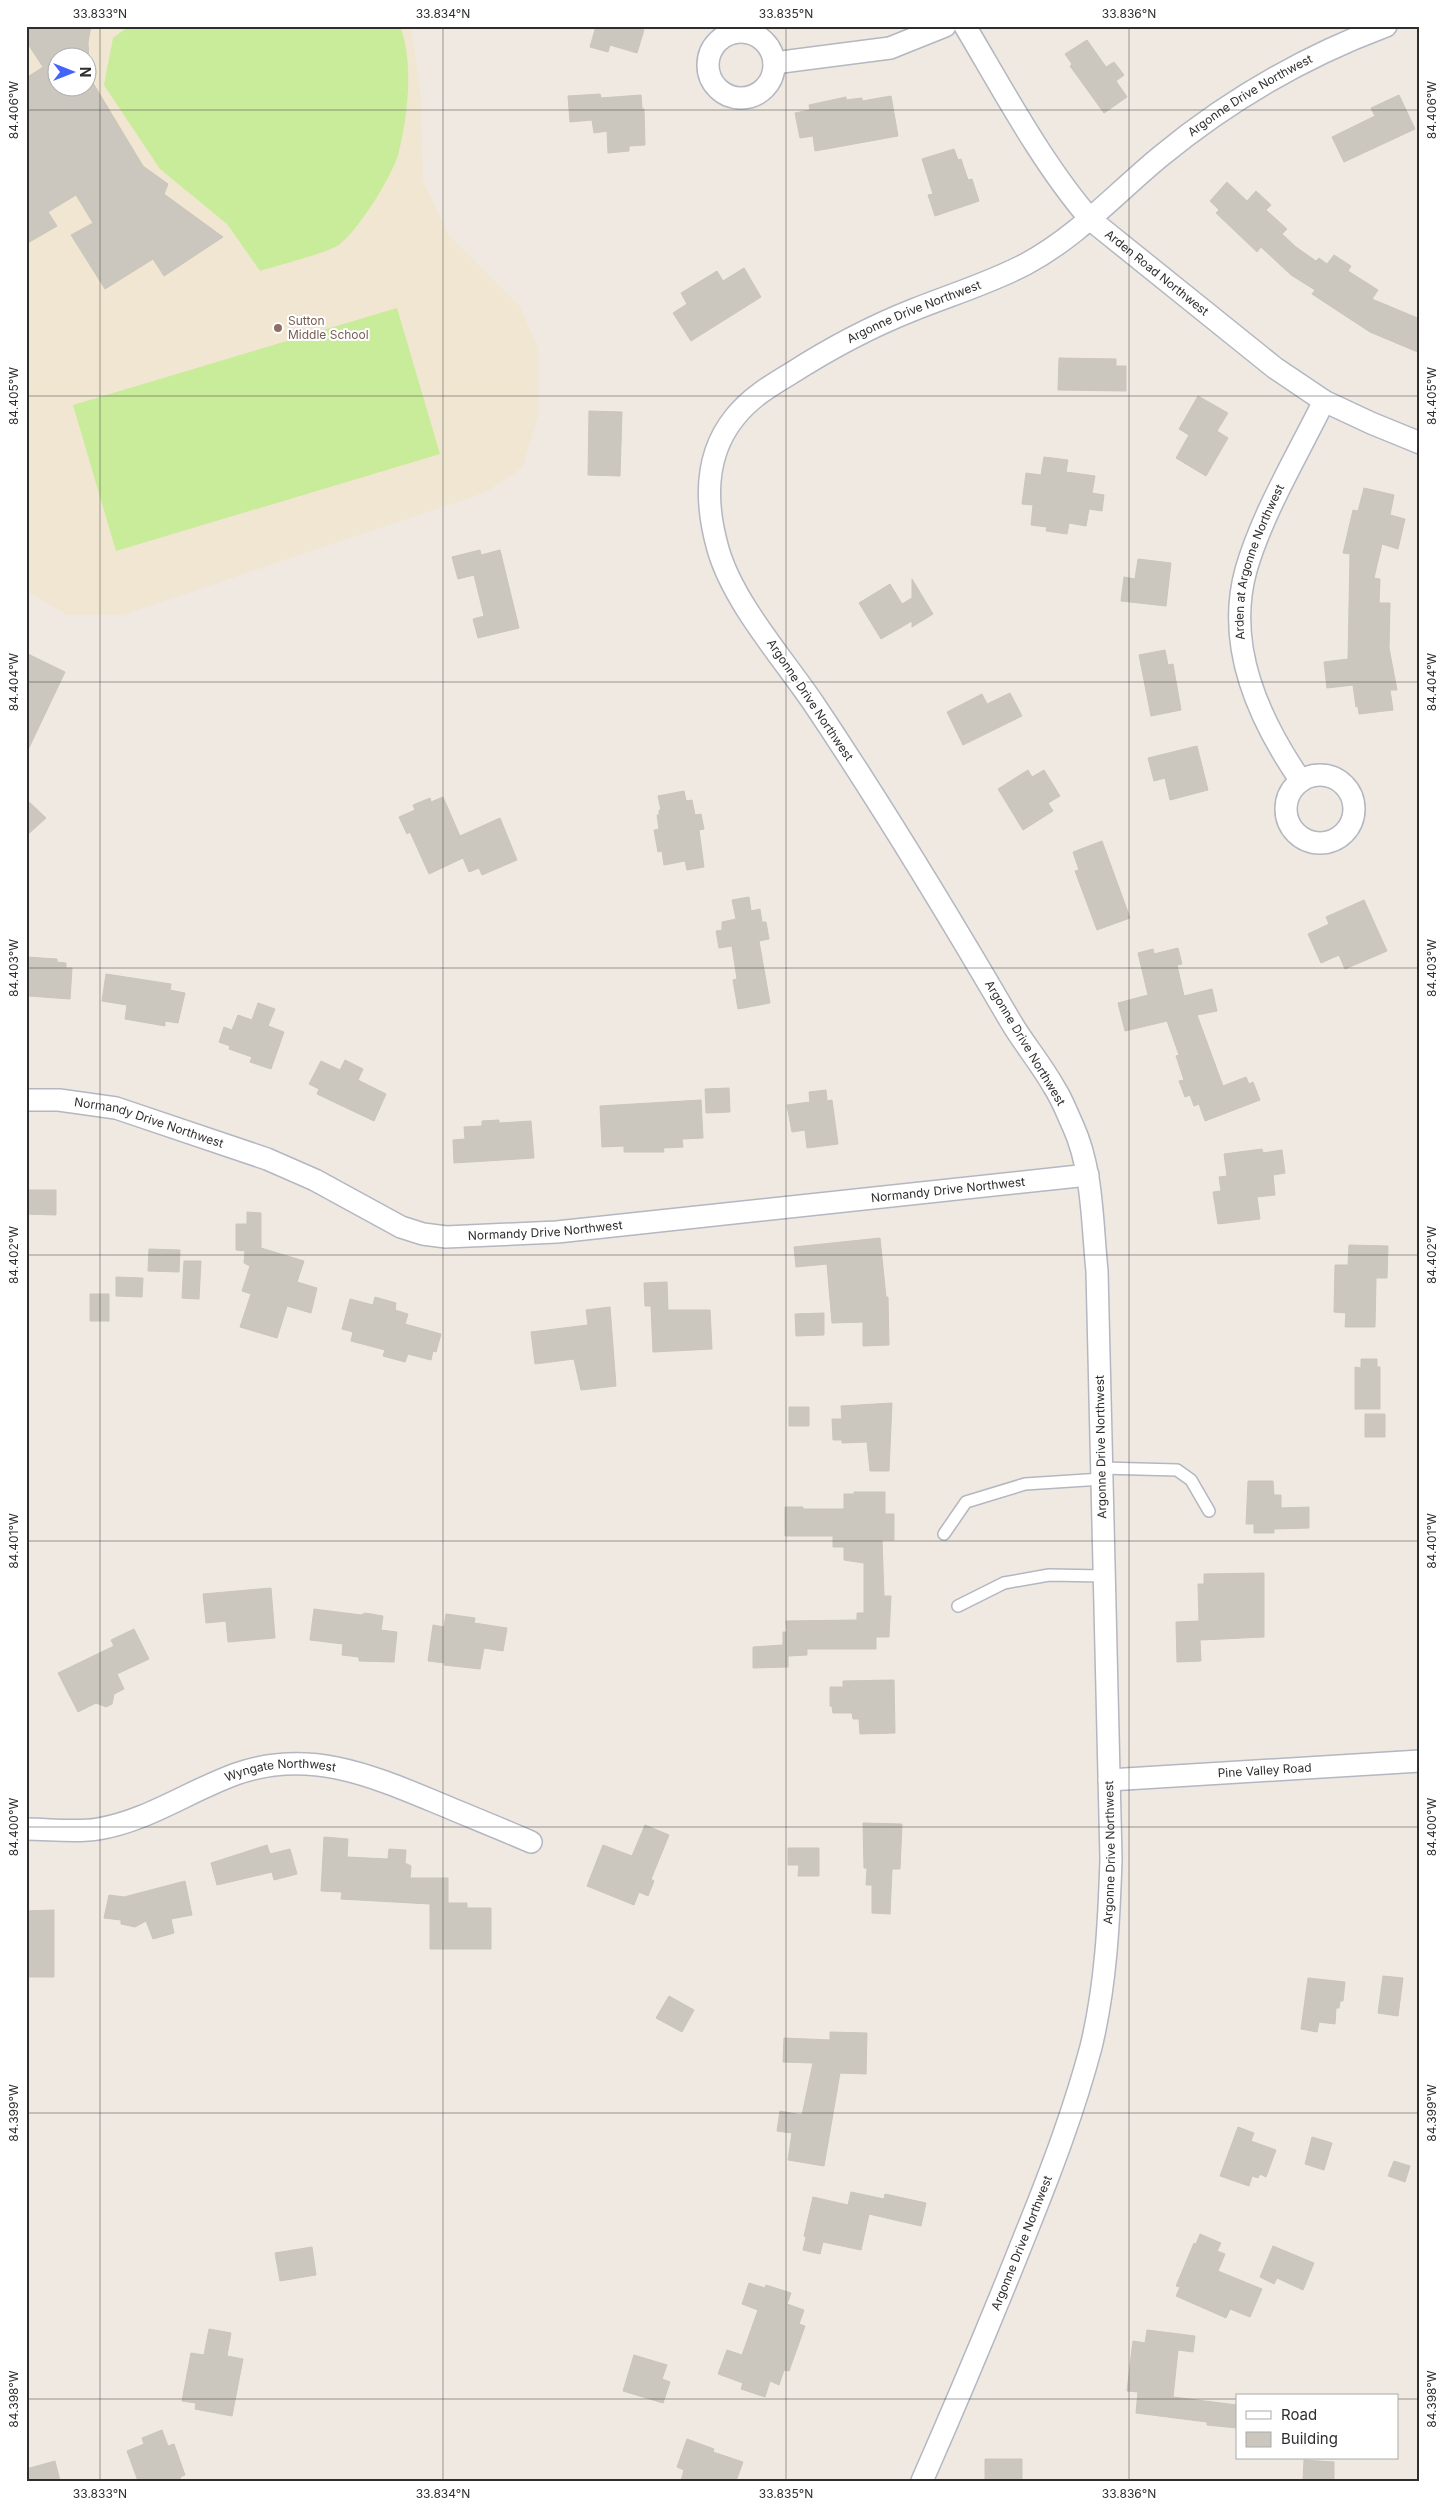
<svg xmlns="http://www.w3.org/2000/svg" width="1446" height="2507" font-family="Inter,sans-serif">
	<rect width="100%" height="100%" fill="#efe9e1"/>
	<!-- education -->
	<path fill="#f0e6d1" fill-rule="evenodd" d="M26,26H411L421,99L423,181L448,234L520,307L538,348V416L522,468L486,492L122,615H68L26,591ZM58,58H88V88H58Z"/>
	<!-- pitch -->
	<path fill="#c9ec9a" d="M129,26H400C414,62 408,117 398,155C391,178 359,229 340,244C331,252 275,266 260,271L227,224L160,169L104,85L113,38Z
		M397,308L440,454L116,551L73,405Z"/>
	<!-- building -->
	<path fill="#cbc7bf" stroke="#cbc5ba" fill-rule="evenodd" d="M26,26H91L88,42L89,63L93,83L143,166L168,184L164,194L223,237L164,276L153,259L105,289L71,235L93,223L76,195L48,212L57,226L26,244V78L43,67L26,41ZM58,58H88V88H58Z
		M596,26H630L644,30L637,53L610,45L608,52L590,47Z
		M1087,40L1106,67L1114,62L1124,75L1116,81L1127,97L1104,113L1070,66L1072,64L1065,54Z
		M600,94L601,98L641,95L642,109H644L645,145L629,146V151L608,153L607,131L594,133L592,120L570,122L568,96Z
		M1399,95L1415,129L1344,162L1332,137L1375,116L1371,108Z
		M891,96L898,136L815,151L813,136L800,138L795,113L810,110L809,105L846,97V100L862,98V101Z
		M954,149L958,160L961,159L968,180L972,179L979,201L935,216L928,195L933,194L922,159Z
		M1227,182L1247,201L1256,191L1271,205L1266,210L1287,229L1282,234L1296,247L1316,261L1319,258L1327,264L1334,255L1351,266L1348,271L1378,290L1372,299L1420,319V353L1370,332L1312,294L1315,290L1291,275L1261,247L1257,252L1216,213L1219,210L1210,201Z
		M744,268L761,297L691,341L673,313L687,304L681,293L717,271L723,281Z
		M1059,358L1116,359V366H1126V391L1058,390Z
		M1198,396L1228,413L1217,431L1228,438L1206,476L1176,458L1189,435L1179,429Z
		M589,411L622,412L620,476L588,475Z
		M1044,457L1068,460L1066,472L1095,476L1092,493L1104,495L1102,511L1089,509L1086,526L1069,523L1067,534L1046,531L1047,527L1031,525L1033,505L1022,504L1026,473L1041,475Z
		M1364,488L1394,495L1390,515L1405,519L1398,549L1382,544L1374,578L1380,579L1379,603H1390L1389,648L1397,690H1390L1393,710L1359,714L1358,706L1356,707L1353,685L1327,688L1324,662L1348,659L1350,554L1343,553L1353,510L1358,511Z
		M480,550L481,555L500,550L519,628L478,638L473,619L484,616L474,575L458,579L452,557Z
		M1138,559L1171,563L1166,606L1121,601L1124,577L1135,579Z
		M912,579L933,614L912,627V621L881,639L859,603L890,584L902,604L912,598Z
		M1165,650L1168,665L1173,664L1181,710L1151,716L1139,655Z
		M26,653L65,672L26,754Z
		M1010,693L1022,716L963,745L947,712L982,694L987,704Z
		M1197,746L1208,790L1170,800L1165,778L1154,781L1148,758Z
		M1028,770L1032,777L1044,770L1060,796L1048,803L1053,811L1023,830L998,789Z
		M684,791L686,801L692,800L695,815L701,814L704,829L699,830L704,867L687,870L685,861L664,865L662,851L658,852L654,830L659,829L657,815H659V810H661L658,796Z
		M443,797L460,836L500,818L517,860L482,875L479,868L469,872L463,858L429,874L410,832L407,834L399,817L415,810L413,805L430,798L431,802Z
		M26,799L46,818L26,836Z
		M1102,841L1130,918L1097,930L1075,871L1079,870L1073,852Z
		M749,897L751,911L760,909L762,922H766L769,939L759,941L770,1003L738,1009L733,980L737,979L732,946L719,948L716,931L722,930V922L736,919L732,900Z
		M1364,900L1387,951L1345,969L1339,955L1321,963L1308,934L1329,924L1326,917Z
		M1178,948L1182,964L1177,965L1184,996L1212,989L1217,1011L1197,1015L1223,1086L1246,1077L1249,1084L1253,1082L1260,1100L1205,1121L1199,1104L1194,1106L1190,1095L1185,1097L1179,1081L1184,1080L1176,1056L1179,1055L1167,1021L1125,1031L1118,1003L1148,995L1138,953L1153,949L1154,954Z
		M26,957L57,959V962L66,963V968H72L70,999L29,996V994L26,993Z
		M106,974L171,984L170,990L185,993L178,1023L165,1021V1026L125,1019L127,1005L102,1001Z
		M258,1003L275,1009L268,1026L284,1032L271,1069L250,1062L252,1057L229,1049L230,1046L219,1042L224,1027L232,1030L238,1015L252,1020Z
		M345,1060L363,1069L358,1080L386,1094L374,1121L317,1094L319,1089L309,1084L321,1061L340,1070Z
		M729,1088L730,1112L706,1113L705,1089Z
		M826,1090L827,1101L832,1100L838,1144L807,1148L805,1130L792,1132L787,1105L810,1102L809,1092Z
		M701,1100L703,1138L682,1139L683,1147L663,1148L664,1152H624V1146L602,1147L600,1106Z
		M499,1120V1123L531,1121L534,1158L454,1163L453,1140L465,1139L464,1127L482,1126V1121Z
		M1262,1149L1263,1153L1282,1150L1285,1173L1273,1175L1275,1195L1257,1197L1260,1219L1218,1224L1213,1192L1221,1191L1219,1177L1227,1176L1224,1154Z
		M26,1190H56V1215L26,1214Z
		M247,1212L261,1213V1248L304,1261L297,1282L317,1288L311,1313L287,1306L277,1338L240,1327L251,1294L242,1291L250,1266L244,1263L245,1251L236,1250V1224H247Z
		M880,1238L886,1297H888L889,1345L863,1346V1322L832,1323L827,1264L796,1267L794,1247Z
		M1349,1245L1388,1246L1387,1278H1376L1375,1327H1345L1346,1313L1334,1312L1335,1265H1348Z
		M149,1249L180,1250L179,1272L148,1271Z
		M184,1261H201L199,1299L182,1298Z
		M116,1277L143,1278L142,1297L116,1296Z
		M667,1282L668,1310H710L712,1349L653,1352L651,1306H645L644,1283Z
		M90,1294H109V1321H90Z
		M375,1297L396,1303L395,1310L408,1314L405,1324L441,1334L436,1352L433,1351L431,1360L408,1354L405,1362L383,1356L385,1350L351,1341L353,1332L342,1329L350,1299L373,1305Z
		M610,1307L616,1386L581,1390L574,1359L535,1364L531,1332L588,1325L586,1310Z
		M824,1313V1335L796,1336L795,1314Z
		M1361,1359H1377V1367H1380V1409H1355V1367L1361,1368Z
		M892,1403L889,1471H870L867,1442L842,1443V1440H833L832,1419H842L841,1406Z
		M789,1407H809V1426H789Z
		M1365,1414H1385V1437H1365Z
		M1248,1481H1273L1274,1495H1281V1508L1309,1507V1528L1274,1529V1533H1254V1524H1246Z
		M854,1492H885V1514H894V1540H882L884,1596H891L889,1637H876V1649H807V1655L788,1656V1667L753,1668V1647L783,1645V1632H787L786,1621L857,1620V1613H864V1563L844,1560V1547H833V1536H785V1507H803V1509H844V1494H854Z
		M1264,1573V1637L1200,1640L1201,1661L1177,1662L1176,1622L1199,1621L1198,1584H1204V1574Z
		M271,1588L275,1638L228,1642L226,1621L206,1623L203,1594Z
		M314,1609L361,1615L365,1613L383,1616L381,1630L397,1632L394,1662L359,1661V1657L342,1655L343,1644L310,1640Z
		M446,1614L475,1618L474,1623L507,1628L503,1651L484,1648L480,1669L444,1665L445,1663L428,1661L433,1625L444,1627Z
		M134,1629L149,1659L117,1674L124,1689L114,1694L112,1704L106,1707L96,1703L78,1712L58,1673L114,1646L111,1640Z
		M894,1680L895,1733L860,1734L859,1719H853L852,1713H833L832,1706H830V1687H843V1681Z
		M863,1823L902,1824L900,1869H892L890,1914L872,1913V1885H866L867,1868H864Z
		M645,1825L669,1835L651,1879L654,1881L648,1896L639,1892L634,1905L587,1886L603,1845L632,1856Z
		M324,1837L348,1839L347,1857L388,1859L389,1849L406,1850L405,1863L411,1866L410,1878H448V1903H467V1908H491V1949H430V1904L341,1899L342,1892L321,1891Z
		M267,1845L270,1854L290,1849L297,1874L274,1880L272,1872L217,1885L211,1863Z
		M788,1848H819V1876H798L799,1865H788Z
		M185,1881L192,1915L171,1919L174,1933L153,1939L146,1921L135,1927L121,1924V1920L104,1918L109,1895L124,1897Z
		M54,1910V1977H28L26,1911Z
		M1383,1976L1403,1978L1398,2016L1378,2013Z
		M1308,1978L1345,1982L1343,2001H1340L1339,2008H1336L1335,2024L1319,2022L1317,2032L1301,2029Z
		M669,1996L694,2010L682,2032L656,2018Z
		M830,2032L867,2033L866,2074L840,2073L824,2166L788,2160L792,2133L777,2131L780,2111L802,2115L813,2063L783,2062L784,2038L830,2040Z
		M1238,2127L1254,2133L1251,2141L1276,2150L1266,2177L1260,2174L1258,2178L1252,2176L1249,2186L1220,2176Z
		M1312,2137L1332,2143L1324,2170L1305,2164Z
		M1394,2161L1410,2166L1405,2182L1388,2176Z
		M851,2192L884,2199L885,2194L926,2203L921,2226L869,2214L861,2250L823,2242L820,2254L803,2250L806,2237L804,2236L813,2197L848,2205Z
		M1200,2234L1221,2243L1217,2251L1225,2254L1218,2271L1262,2289L1250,2317L1230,2309L1226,2318L1176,2296L1180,2287L1176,2286L1194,2243L1196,2244Z
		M1273,2246L1314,2263L1303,2290L1277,2278L1274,2284L1260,2277Z
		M312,2247L316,2275L280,2281L275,2253Z
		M749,2283L765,2288L766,2285L791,2293L787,2304L804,2310L799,2324L805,2326L789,2371L784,2370L779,2385L770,2381L765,2397L741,2389L743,2383L718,2374L727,2350L742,2355L758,2310L742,2304Z
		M209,2329L231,2333L227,2356L243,2359L232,2416L195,2409L196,2403L182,2401L191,2353L204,2355Z
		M1147,2330L1195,2336L1193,2352L1178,2350L1173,2397L1237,2405V2428L1207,2425V2422L1136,2413L1138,2392L1127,2391L1133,2341L1145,2343Z
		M634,2355L667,2365L662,2379L670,2382L663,2403L623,2391Z
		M162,2430L168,2446L174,2444L185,2475L180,2477L181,2481H138L127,2451L144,2444L142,2438Z
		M687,2439L714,2449L713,2452L743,2462L736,2481H681L684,2470L677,2467Z
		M985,2459H1022V2481H985Z
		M1304,2460L1334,2462V2481H1303Z
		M55,2461L60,2481H26V2469Z"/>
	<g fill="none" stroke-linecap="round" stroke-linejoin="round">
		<defs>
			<path id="service" d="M1102,1468L1177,1470L1191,1480L1209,1511
				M944,1534L966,1502L1025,1484L1102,1479
				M958,1606L1004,1583L1049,1575L1104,1576"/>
			<g id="minor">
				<path id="s1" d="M965,26C1003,90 1043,165 1091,220L1275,368L1324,401L1371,423L1420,443"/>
				<circle cx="741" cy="65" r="33"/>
				<path d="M774,63L890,48L945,26"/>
				<circle cx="1320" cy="809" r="34"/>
				<path id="s2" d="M1301,781C1259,720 1225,646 1246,570C1262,514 1298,454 1324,401"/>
				<path id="s3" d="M26,1100H59L116,1108L267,1159L315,1180L401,1227L423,1234L446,1237L557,1232L1088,1175"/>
				<path id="s4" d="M1109,1780L1420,1761"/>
				<path id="s5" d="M26,1829C49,1829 76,1833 98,1829C147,1821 189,1791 236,1774C307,1749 368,1774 433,1801C466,1815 499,1828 531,1842"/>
				<path id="s6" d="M922,2481C958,2399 993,2316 1026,2233C1051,2171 1074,2111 1091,2047C1106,1985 1109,1921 1111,1859L1097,1271C1092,1223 1093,1170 1073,1126C1067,1113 1062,1099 1054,1087C1041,1064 1024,1044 1011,1022C948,914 883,807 814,704C782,657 733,602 718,549C705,503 704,455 735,417C750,398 770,386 790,374C829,349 870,327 913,310C950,295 990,283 1026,264C1078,236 1116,193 1161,156C1229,100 1303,57 1386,26"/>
			</g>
		</defs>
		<!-- service casing -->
		<use href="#service" stroke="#b4b7c1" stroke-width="14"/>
		<!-- minor casing -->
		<use href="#minor" stroke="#b4b7c1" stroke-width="24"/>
		<!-- service -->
		<use href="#service" stroke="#fff" stroke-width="11"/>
		<!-- minor -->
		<use href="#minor" stroke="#fff" stroke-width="21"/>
	</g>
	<!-- ticks -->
	<path fill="none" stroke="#2e2e2e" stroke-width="1" stroke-opacity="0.45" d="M100,26V2481M443,26V2481M786,26V2481M1129,26V2481M26,110H1420M26,396H1420M26,682H1420M26,968H1420M26,1255H1420M26,1541H1420M26,1827H1420M26,2113H1420M26,2399H1237M1397,2399H1420"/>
	<!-- markers -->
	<circle fill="#8d6e63" stroke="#fff" stroke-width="2" cx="278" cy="328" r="5"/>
	<g text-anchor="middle" stroke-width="4" stroke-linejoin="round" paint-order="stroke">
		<!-- street labels -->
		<g font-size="12" fill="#2e2e2e" stroke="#fff">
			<text dy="4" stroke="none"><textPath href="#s6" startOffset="2821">Argonne Drive Northwest</textPath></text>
			<text dy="4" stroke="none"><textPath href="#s1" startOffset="316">Arden Road Northwest</textPath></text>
			<text dy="4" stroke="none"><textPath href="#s6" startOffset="2418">Argonne Drive Northwest</textPath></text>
			<text dy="4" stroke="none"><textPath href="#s2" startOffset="236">Arden at Argonne Northwest</textPath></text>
			<text transform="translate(810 700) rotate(56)" y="4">Argonne Drive Northwest</text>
			<text transform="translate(1025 1043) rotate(59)" y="4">Argonne Drive Northwest</text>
			<text dy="4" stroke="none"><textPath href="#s3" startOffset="126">Normandy Drive Northwest</textPath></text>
			<text dy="4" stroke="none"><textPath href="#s3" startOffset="951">Normandy Drive Northwest</textPath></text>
			<text dy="4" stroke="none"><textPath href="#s3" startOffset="546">Normandy Drive Northwest</textPath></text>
			<text transform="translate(1101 1447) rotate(-91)" y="4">Argonne Drive Northwest</text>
			<text dy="4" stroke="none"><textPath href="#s4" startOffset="156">Pine Valley Road</textPath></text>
			<text dy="4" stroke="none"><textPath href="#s5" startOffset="266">Wyngate Northwest</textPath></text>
			<text dy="4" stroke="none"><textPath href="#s6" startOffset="662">Argonne Drive Northwest</textPath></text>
			<text dy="4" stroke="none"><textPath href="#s6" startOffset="258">Argonne Drive Northwest</textPath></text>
		</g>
		<!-- education labels -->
		<g font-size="12" fill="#785e54" stroke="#fff" text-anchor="start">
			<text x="288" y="325">Sutton<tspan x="288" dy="14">Middle School</tspan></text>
		</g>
	</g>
	<!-- border -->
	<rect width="1446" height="2507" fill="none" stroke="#ffffff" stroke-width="55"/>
	<!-- legend -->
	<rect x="1236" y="2394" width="162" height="65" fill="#ffffff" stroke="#ababab"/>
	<rect x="1246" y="2411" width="25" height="8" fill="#ffffff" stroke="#ababab"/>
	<text x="1281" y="2420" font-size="15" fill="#2e2e2e">Road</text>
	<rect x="1246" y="2432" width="25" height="15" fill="#cbc7bf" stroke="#ababab"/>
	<text x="1281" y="2444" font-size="15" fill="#2e2e2e">Building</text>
	<!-- north arrow -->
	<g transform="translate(72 72) rotate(90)"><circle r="24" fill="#ffffff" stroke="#ababab"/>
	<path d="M0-4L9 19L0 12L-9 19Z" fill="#4264fb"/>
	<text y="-8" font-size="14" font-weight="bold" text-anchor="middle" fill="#2e2e2e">N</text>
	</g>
	<rect x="28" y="28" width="1390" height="2452" fill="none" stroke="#2e2e2e" stroke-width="2"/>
	<g font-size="12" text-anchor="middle" fill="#2e2e2e">
		<text x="100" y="18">33.833°N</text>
		<text x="443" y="18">33.834°N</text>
		<text x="786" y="18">33.835°N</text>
		<text x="1129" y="18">33.836°N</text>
		<text transform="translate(1432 110) rotate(-90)" y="4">84.406°W</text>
		<text transform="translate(14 110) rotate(-90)" y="4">84.406°W</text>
		<text transform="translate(1432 396) rotate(-90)" y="4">84.405°W</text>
		<text transform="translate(14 396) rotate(-90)" y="4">84.405°W</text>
		<text transform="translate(14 682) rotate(-90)" y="4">84.404°W</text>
		<text transform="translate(1432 682) rotate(-90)" y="4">84.404°W</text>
		<text transform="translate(14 968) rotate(-90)" y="4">84.403°W</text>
		<text transform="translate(1432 968) rotate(-90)" y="4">84.403°W</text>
		<text transform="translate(1432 1255) rotate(-90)" y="4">84.402°W</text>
		<text transform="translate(14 1255) rotate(-90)" y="4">84.402°W</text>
		<text transform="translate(14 1541) rotate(-90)" y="4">84.401°W</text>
		<text transform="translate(1432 1541) rotate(-90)" y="4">84.401°W</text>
		<text transform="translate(14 1827) rotate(-90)" y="4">84.400°W</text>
		<text transform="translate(1432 1827) rotate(-90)" y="4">84.400°W</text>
		<text transform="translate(14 2113) rotate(-90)" y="4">84.399°W</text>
		<text transform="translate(1432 2113) rotate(-90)" y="4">84.399°W</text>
		<text transform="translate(14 2399) rotate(-90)" y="4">84.398°W</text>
		<text transform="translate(1432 2399) rotate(-90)" y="4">84.398°W</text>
		<text x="100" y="2498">33.833°N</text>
		<text x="443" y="2498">33.834°N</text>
		<text x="786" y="2498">33.835°N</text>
		<text x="1129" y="2498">33.836°N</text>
	</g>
</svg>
